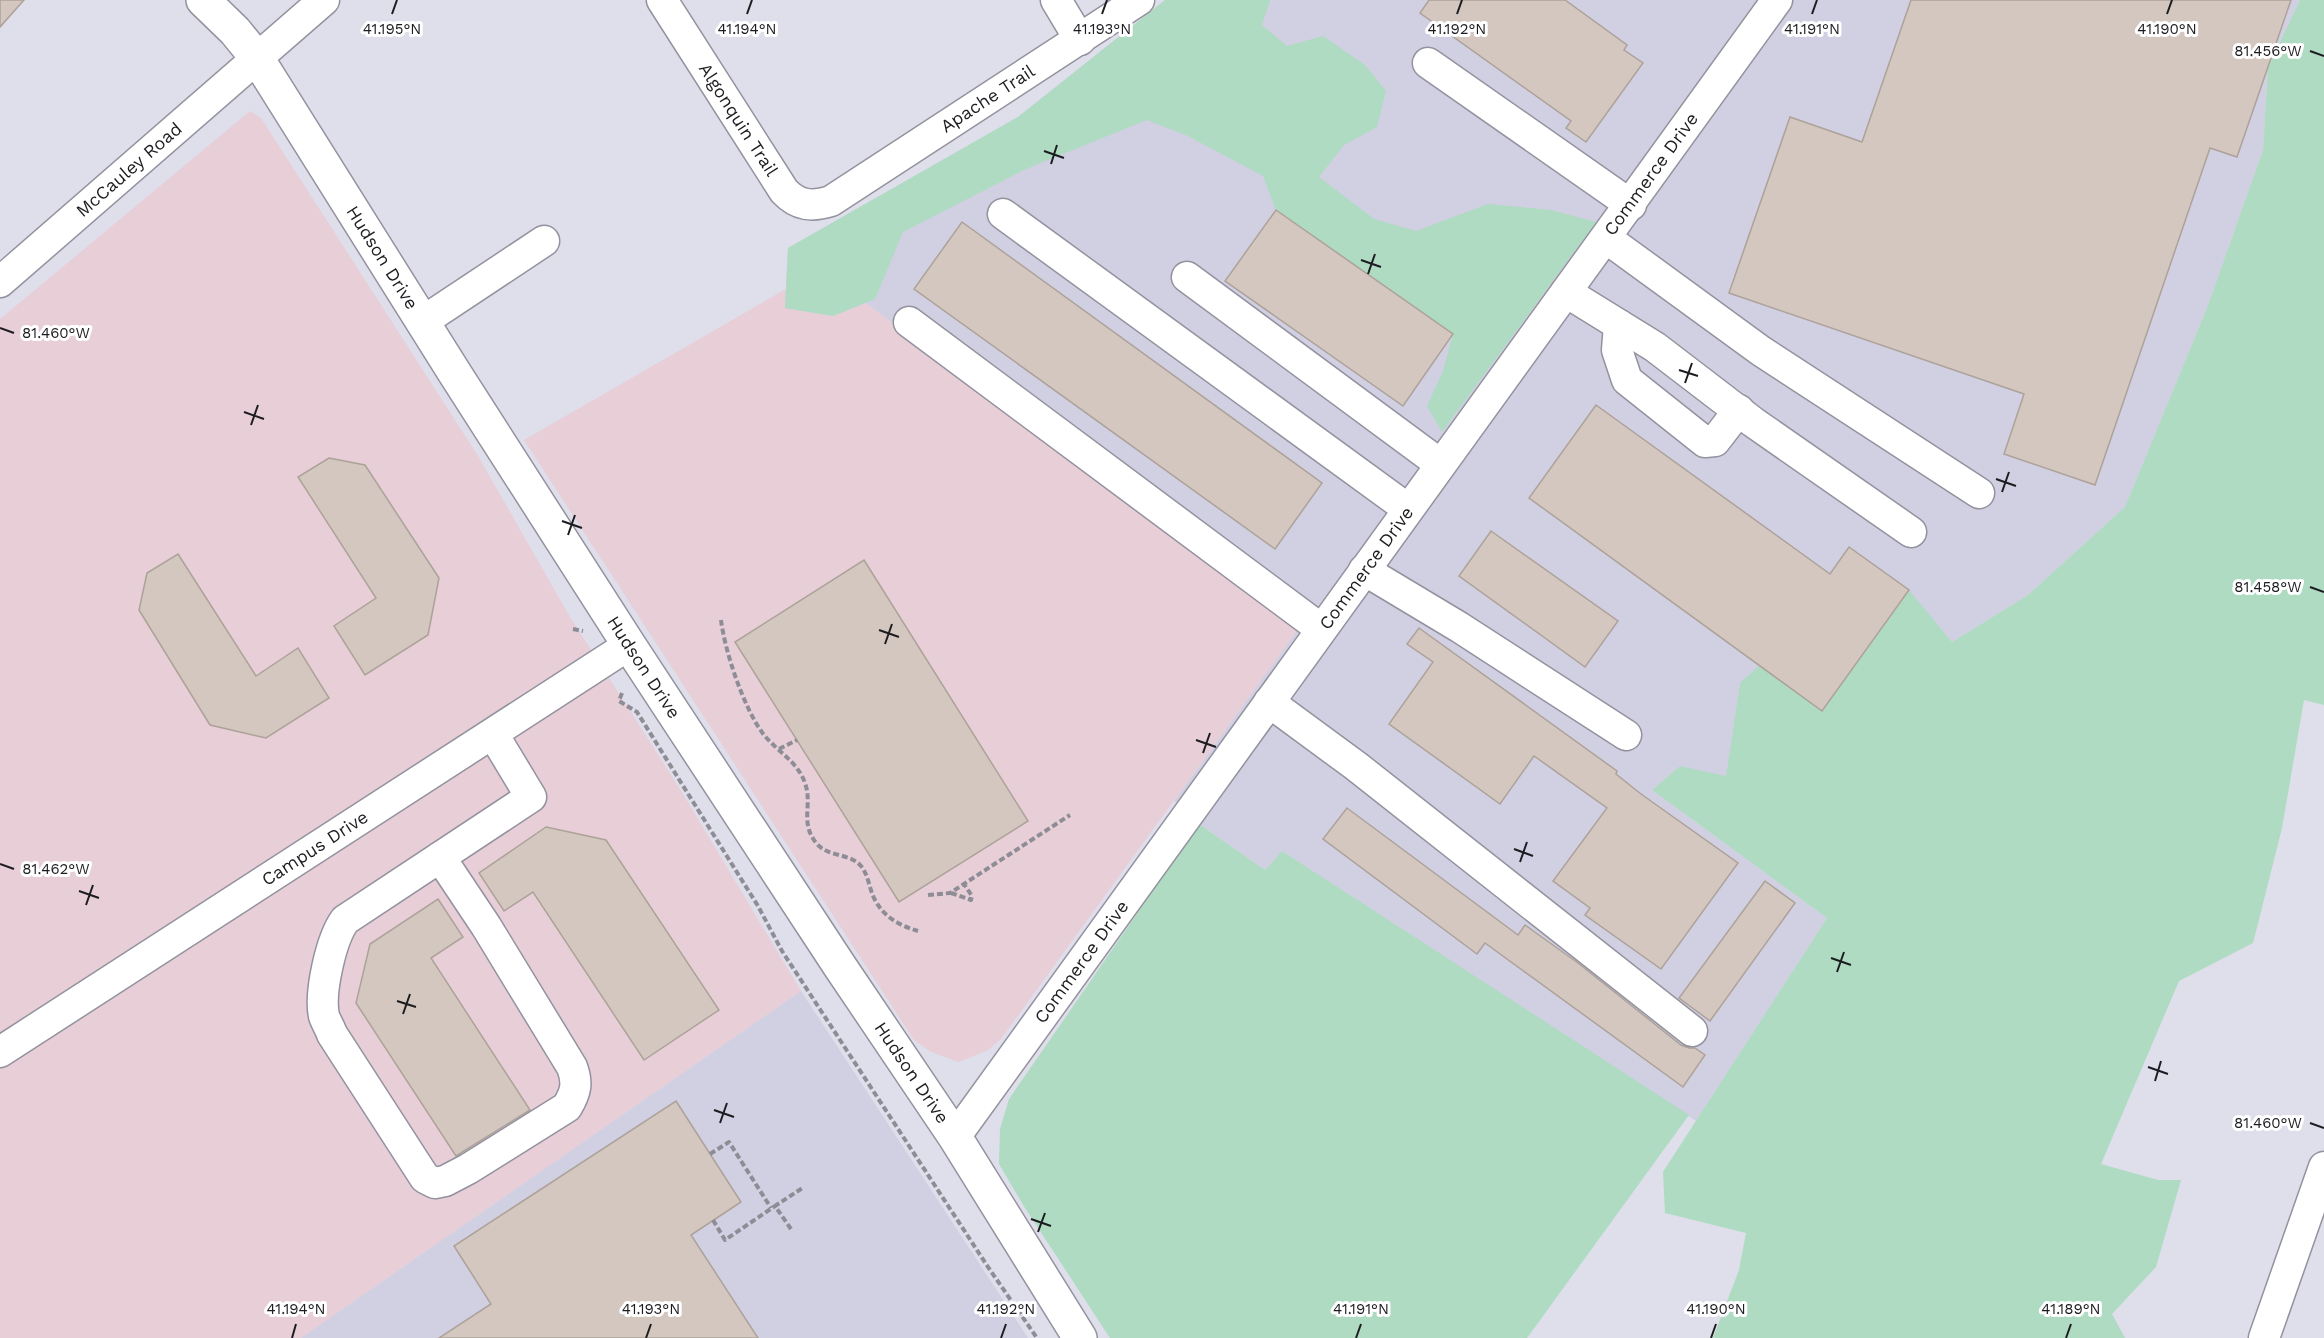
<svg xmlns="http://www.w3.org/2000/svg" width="2324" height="1338" font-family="'Work Sans',sans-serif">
	<rect width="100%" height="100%" fill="#dfdeeb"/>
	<!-- commercial -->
	<path fill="#e7ced7" d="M250,111L261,118L478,456L570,617L680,789L801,991L301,1338H0V319Z
		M786,289V308L833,316L866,303L1299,628L1001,1039L988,1050L959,1062L931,1052L914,1040L524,440Z"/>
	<!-- built -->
	<path fill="#d1cfe2" d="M1165,0H2300L2268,67L2263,150L2207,308L2125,507L2028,595L1952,642L1909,591L1822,711L1740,684L1726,777L1680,766L1652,790L1827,918L1696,1121L1282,851L1265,870L1199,824L1174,801L1299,628L866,303L833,316L785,308L788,248L1018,117Z
		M801,991L1028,1338H301Z"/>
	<!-- green -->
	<path fill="#aedbc1" d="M1165,0H1270L1262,25L1287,46L1323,36L1365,65L1386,91L1377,127L1344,145L1319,177L1374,219L1416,231L1488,204L1551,210L1596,222L1442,432L1427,406L1443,371L1453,334L1276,210L1263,176L1188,136L1147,120L1026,169L903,232L875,299L833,316L785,308L788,248L1018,117Z
		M2300,0H2324V705L2304,700L2282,828L2253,943L2179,981L2101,1164L2158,1180H2181L2156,1267L2112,1314L2125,1338H1713L1739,1270L1746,1233L1665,1213L1663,1172L1827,918L1652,790L1680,766L1726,776L1740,683L1760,665L1822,710L1909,590L1952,642L2028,595L2125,507L2207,308L2263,150L2268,67Z
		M1199,824L1265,870L1282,851L1689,1115L1527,1338H1110L1025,1208L999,1164L1000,1129L1009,1099Z"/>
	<!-- building -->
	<path fill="#d3c7bf" stroke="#ada29a" stroke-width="1.5" d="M0,0H24L0,27Z
		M1429,0H1565L1627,45L1624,50L1643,63L1586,142L1566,128L1571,121L1420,13Z
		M1911,0H2291L2237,157L2210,148L2095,485L2004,454L2024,394L1729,293L1790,117L1862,142Z
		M1276,210L1453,334L1403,406L1225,281Z
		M962,222L1322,483L1275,549L914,289Z
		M1596,405L1830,574L1849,547L1909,590L1822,711L1529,498Z
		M329,458L365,465L439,578L428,635L365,675L334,626L376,598L298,477Z
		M1491,531L1618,621L1585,667L1459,576Z
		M178,554L256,676L298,648L329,698L266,738L210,725L139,610L147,573Z
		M864,560L1028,821L899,902L735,642Z
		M1419,628L1617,771L1616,774L1641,794L1738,863L1661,969L1585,915L1590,908L1553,881L1607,808L1534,756L1500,804L1389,724L1433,662L1407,644Z
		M1347,808L1518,935L1525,925L1578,963L1681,1045L1689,1048H1695L1705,1055L1683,1087L1485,943L1477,954L1323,839Z
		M546,827L606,840L719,1010L644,1060L533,892L504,911L479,873Z
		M1765,881L1795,903L1710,1021L1679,998Z
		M438,899L463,937L431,958L530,1110L456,1156L356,1003L370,944Z
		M676,1101L741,1202L691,1235L758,1338H439L491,1304L454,1246Z"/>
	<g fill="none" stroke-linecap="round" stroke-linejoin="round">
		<defs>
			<g id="minor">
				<path id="s1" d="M662,0L784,191C798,206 812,207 831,201L1139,0"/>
				<path d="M1056,0L1080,40"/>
				<path d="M1428,63L1631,205"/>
				<path d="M1003,214L1408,509"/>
				<path d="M1606,238L1761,351L1979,493"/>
				<path d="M1187,277L1440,464"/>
				<path id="s2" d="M0,282L324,0"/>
				<path d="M1566,292L1655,347L1753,422L1911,532"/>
				<path d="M422,322L544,241"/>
				<path d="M909,322L1321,629"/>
				<path d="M1619,325L1617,350L1627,380L1705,442L1715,441L1739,410"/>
				<path d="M1364,570L1459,627L1626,735"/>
				<path d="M1269,702L1356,766L1692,1031"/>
				<path d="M440,857L486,926L572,1067C578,1083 576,1092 567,1107L468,1169L445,1181L435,1183L425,1178L332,1034C330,1028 326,1022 324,1016C319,993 331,939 345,920L531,797L493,734"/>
				<path id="s3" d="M0,1052L629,645"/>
				<path id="s4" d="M955,1137L1777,0"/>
				<path d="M2264,1338L2324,1167"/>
			</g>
			<g id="major">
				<path id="s5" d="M203,0L235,31L257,58L454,372L629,645L839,965L955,1137L1080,1338"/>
			</g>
		</defs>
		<!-- minor casing -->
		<use href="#minor" stroke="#93929e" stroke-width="33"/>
		<!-- major casing -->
		<use href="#major" stroke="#93929e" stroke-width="36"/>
		<!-- path -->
		<path stroke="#8e8d96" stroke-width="4" stroke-dasharray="6 3" stroke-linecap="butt" d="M721,620C725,652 744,709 764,735C778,752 797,761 805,783C813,805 799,823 817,844C828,857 850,853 861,866C869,876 869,889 875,900C884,917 900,926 918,931
			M573,629L583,631
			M622,693L619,701L637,712L758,906L782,951L988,1267L1037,1338
			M779,749L797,740
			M951,893L971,900L972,896L964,884
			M928,895L950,893L1070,815
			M710,1154L729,1142L771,1208
			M713,1220L725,1240L775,1206
			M791,1229L775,1206L804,1187"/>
		<!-- minor -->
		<use href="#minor" stroke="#fff" stroke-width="30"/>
		<!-- major -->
		<use href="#major" stroke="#fff" stroke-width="33"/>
	</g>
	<!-- ticks -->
	<path fill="none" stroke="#1d1d21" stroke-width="2" d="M392,14L397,0M747,14L752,0M1102,14L1107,0M1457,14L1462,0M1812,14L1817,0M2167,14L2172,0M2310,51L2324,56M1044,151L1064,158M1051,164L1057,145M1361,260L1381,267M1368,274L1375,254M0,328L14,333M1679,370L1698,376M1685,383L1692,363M244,412L264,419M251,425L258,405M1996,479L2016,486M2002,492L2009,472M562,521L582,528M568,535L575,515M2310,587L2324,592M879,630L899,637M885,644L892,624M1196,740L1216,747M1203,753L1210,733M1514,849L1533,856M1520,862L1527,842M0,864L14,869M79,891L99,898M86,905L93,885M1831,958L1851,965M1837,972L1844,952M397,1001L416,1007M403,1014L410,994M2148,1067L2168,1074M2155,1081L2161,1061M714,1110L734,1117M720,1123L727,1103M2310,1123L2324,1128M1031,1219L1051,1226M1038,1232L1045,1213M292,1338L296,1324M646,1338L651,1324M1001,1338L1006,1324M1356,1338L1361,1324M1711,1338L1716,1324M2066,1338L2071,1324"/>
	<g text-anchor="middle" stroke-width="6" stroke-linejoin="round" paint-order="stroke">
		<!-- street labels -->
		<g font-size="18" fill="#1d1d21" stroke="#fff">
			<text dy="6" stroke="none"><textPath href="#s1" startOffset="465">Apache Trail</textPath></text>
			<text dy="6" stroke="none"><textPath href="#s1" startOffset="142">Algonquin Trail</textPath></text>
			<text dy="6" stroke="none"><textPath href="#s2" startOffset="171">McCauley Road</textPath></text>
			<text dy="6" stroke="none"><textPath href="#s4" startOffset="1188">Commerce Drive</textPath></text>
			<text dy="6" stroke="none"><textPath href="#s5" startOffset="315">Hudson Drive</textPath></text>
			<text dy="6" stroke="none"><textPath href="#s4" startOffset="702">Commerce Drive</textPath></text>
			<text dy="6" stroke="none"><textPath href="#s5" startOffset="801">Hudson Drive</textPath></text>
			<text dy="6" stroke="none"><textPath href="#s3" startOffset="375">Campus Drive</textPath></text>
			<text dy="6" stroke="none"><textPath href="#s4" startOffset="216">Commerce Drive</textPath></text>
			<text dy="6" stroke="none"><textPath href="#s5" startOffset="1287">Hudson Drive</textPath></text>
		</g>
	</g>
	<g font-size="15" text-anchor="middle" fill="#1d1d21" stroke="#fff" stroke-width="6" stroke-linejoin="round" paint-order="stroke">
		<text x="392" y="34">41.195°N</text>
		<text x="747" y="34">41.194°N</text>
		<text x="1102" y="34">41.193°N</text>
		<text x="1457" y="34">41.192°N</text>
		<text x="1812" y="34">41.191°N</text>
		<text x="2167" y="34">41.190°N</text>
		<text x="2268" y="56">81.456°W</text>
		<text x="56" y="338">81.460°W</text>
		<text x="2268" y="592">81.458°W</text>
		<text x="56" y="874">81.462°W</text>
		<text x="2268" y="1128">81.460°W</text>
		<text x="296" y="1314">41.194°N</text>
		<text x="651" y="1314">41.193°N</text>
		<text x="1006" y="1314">41.192°N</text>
		<text x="1361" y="1314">41.191°N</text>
		<text x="1716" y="1314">41.190°N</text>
		<text x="2071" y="1314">41.189°N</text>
	</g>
</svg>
